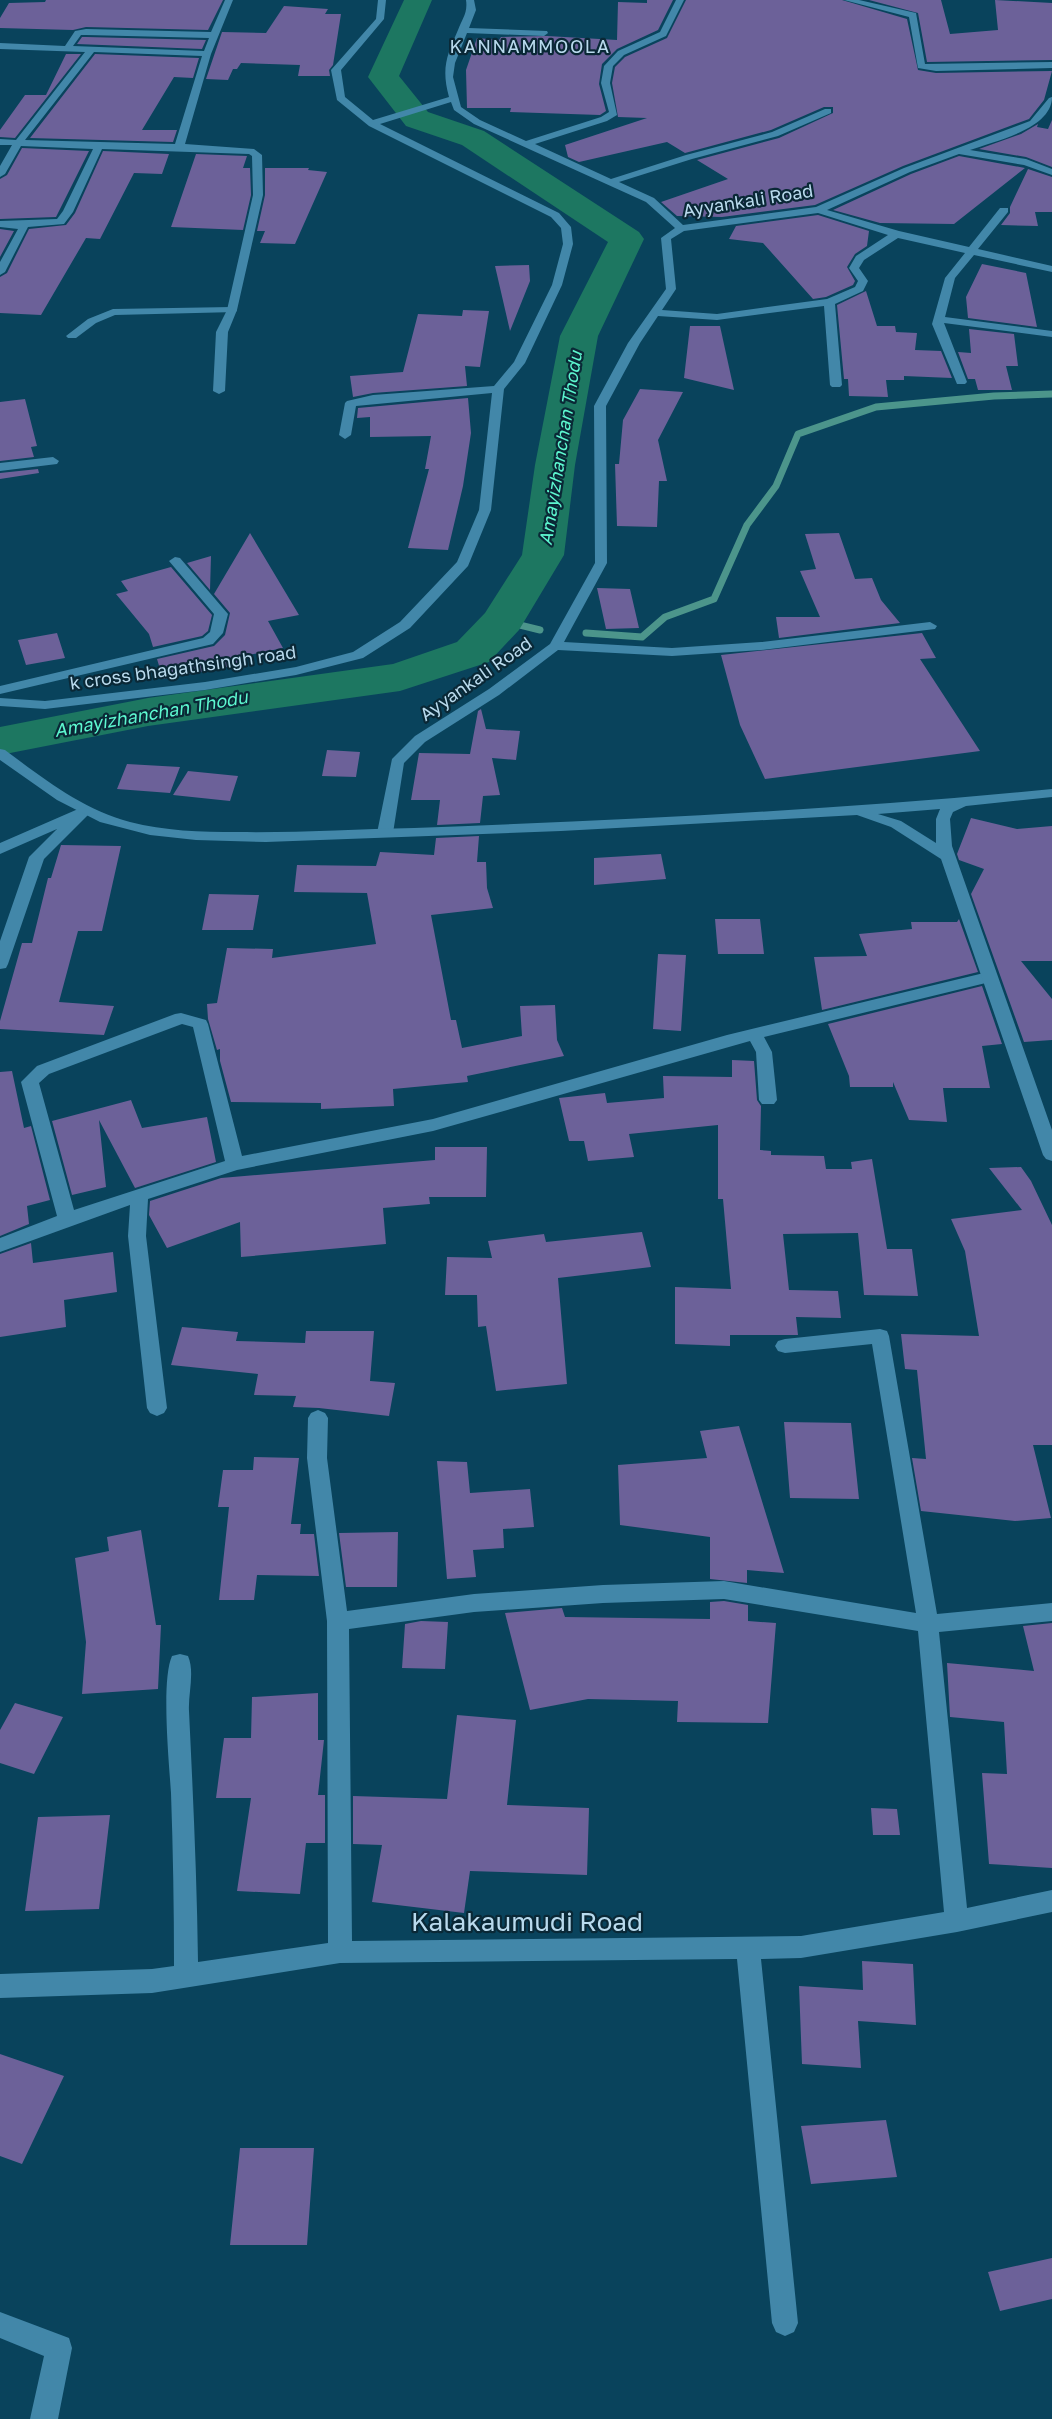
<svg xmlns="http://www.w3.org/2000/svg" width="1052" height="2419" font-family="'Golos Text',sans-serif">
	<rect width="100%" height="100%" fill="#09435c"/>
	<g fill="none" stroke-linecap="round" stroke-linejoin="round">
		<!-- stream -->
		<path stroke="#4c958b" stroke-width="7" d="M503,621L540,630
			M586,633L642,637L665,617L714,599L747,525L776,486L798,434L876,407L994,396L1052,394"/>
		<!-- river -->
		<path fill="#1d7761" fill-rule="evenodd" d="M404,0H432L399,76L428,112L484,131L639,232L644,239L598,336L575,465L564,555L519,630L489,662L400,691L148,726L0,755V727L148,698L393,664L457,642L485,613L522,555L535,465L560,336L608,242L462,145L406,126L368,77Z"/>
	</g>
	<!-- building -->
	<path fill="#6c6199" d="M46,0H223L208,30L86,27L73,30L0,28V18L9,3L45,2Z
		M647,0H673L658,30L617,49L602,64L599,84L606,111L600,115L510,112L511,108H467L466,70L477,38L499,40L501,37L547,36L617,40L618,2L647,3Z
		M686,0H842L907,19L918,70L936,73L1052,71L1044,100L1029,119L903,166L815,205L722,217L677,216L661,202L728,179L697,160L779,138L833,113V107H824L771,130L685,153L667,142L579,162L568,157L565,145L647,118L618,117L612,83L615,67L625,57L667,38Z
		M869,0H941L950,34L998,30L995,0L1052,3V60L927,62L918,13Z
		M284,6L328,9L325,14H341L333,65L329,70L330,76H298L300,65L241,63L237,69H233L228,80L206,79L222,32L266,33Z
		M82,37H86L206,40L202,49L77,44Z
		M66,54H81L15,138L0,137V130L25,95H46Z
		M95,54L199,58L193,78L174,77L142,130H177L173,142L30,138Z
		M1052,120V167L1026,157L979,149L1021,134L1038,124L1037,127L1048,129Z
		M22,148L89,151L56,217L0,219V179L7,175Z
		M103,151L169,154L162,174L134,173L100,239L86,238L41,315L0,313V277L7,273L29,229L66,225L75,213Z
		M196,154L247,156L243,168H250L251,195L243,230L171,227Z
		M959,156L1025,168L954,224L880,223L833,210L911,174Z
		M265,168H309L308,170L327,172L295,244L260,243L265,231H257L265,195Z
		M1028,169L1052,177V212H1035L1038,226L1001,225L1010,213V207Z
		M818,215L869,231L867,246L855,254L847,267L855,281L853,285L826,297L813,299L763,243L729,239L736,226Z
		M0,229L14,231L0,257Z
		M982,264L1026,273L1037,327L968,318L966,297Z
		M529,265L530,281L510,331L495,266Z
		M866,291L877,326H895L896,332L917,333L915,350L941,351L952,378L904,376V380H886L888,397L849,396L848,379H844L837,305Z
		M463,310L489,311L480,367L465,366L467,386L373,393L353,397L350,376L403,372L418,314L462,316Z
		M690,326H720L734,390L684,378Z
		M969,329L1014,334L1018,366H1006L1012,390H978L975,379H968L958,352L971,353Z
		M640,389L683,392L658,440L667,481H659L657,527L617,526L615,464H619L623,420Z
		M468,398L471,433L463,486L448,550L408,548L429,469H425L431,436L370,437V417L357,418L358,408Z
		M25,399L37,446L31,447L34,457L0,461V402Z
		M38,469L39,473L0,479V473Z
		M250,533L299,615L268,621L283,648L239,657L243,664L163,679L157,659L214,646L225,635L230,613L214,594Z
		M839,533L855,579L872,578L881,600L900,623L779,638L776,617H820L800,571L816,569L805,534Z
		M211,556L210,590L187,563Z
		M171,567L212,615L208,631L202,636L153,647L149,634L116,594L128,591L121,581Z
		M597,588L630,589L639,628L606,629Z
		M57,633L65,658L26,665L18,640Z
		M922,633L936,658L920,659L980,751L765,779L740,725L721,655Z
		M481,709L486,729L520,731L516,760L492,758L500,795L483,796L480,823L437,825L440,800H411L419,753L470,754L478,711Z
		M327,750L360,752L356,777L322,776Z
		M127,764L180,767L170,793L117,789Z
		M188,771L238,776L230,801L173,795Z
		M971,818L1017,829L1052,826V961H1021L1052,999V1040L1024,1042L971,894L984,869L959,860L957,854Z
		M479,836L477,862H486L487,888L493,908L431,915L451,1020H456L462,1048L522,1036L520,1006L555,1005L557,1040L564,1056L467,1076L468,1082L393,1089L394,1106L321,1109V1103L231,1102L220,1061V1049L217,1050L208,1019L207,1004L217,1003L227,948L273,949L272,958L376,944L367,893L294,892L297,865L376,866L380,852L434,855L436,838Z
		M61,845L121,846L102,931H78L59,1002L114,1006L104,1035L0,1029V1021L22,943H32L48,878H51Z
		M661,854L666,879L594,885V858Z
		M209,894L259,895L253,930H202Z
		M715,919H760L764,954H718Z
		M959,919L978,972L822,1010L814,957L867,956L859,934L912,929L911,922H957Z
		M658,954L686,955L681,1031L653,1029Z
		M982,986L1002,1044L982,1046L990,1088H943L947,1122L909,1120L893,1082V1087H850L849,1076L828,1024Z
		M732,1060L754,1061L757,1100L761,1106L760,1150L771,1151V1155L824,1156L826,1169H852L851,1162L872,1159L887,1249H912L918,1296L864,1295L858,1233L783,1234L789,1290L838,1291L841,1318L796,1317L798,1335H730V1346L675,1344V1287L731,1289L723,1199H718V1125L629,1134L634,1157L588,1161L584,1141H569L559,1098L605,1093L607,1103L664,1098L663,1076L732,1077Z
		M12,1071L24,1128L31,1126L50,1200L27,1206L29,1224L0,1236V1072Z
		M131,1100L142,1128L207,1117L216,1162L135,1188L99,1120L106,1187L72,1195L52,1121Z
		M435,1147H487L486,1197H429L430,1204L383,1208L386,1244L241,1257L240,1222L167,1248L149,1215L150,1201L221,1178L435,1160Z
		M1021,1167L1031,1181L1052,1225V1445H1033L1051,1518L1015,1521L921,1511L912,1458L926,1459L917,1370L905,1369L901,1334L979,1336L965,1251L951,1219L1022,1210L989,1168Z
		M642,1232L651,1267L558,1278L567,1384L496,1391L486,1326L478,1327L477,1295H445L447,1257L492,1258L488,1241L544,1234L546,1242Z
		M31,1243L33,1263L113,1252L117,1292L64,1300L66,1327L0,1337V1254Z
		M182,1327L238,1332L236,1341L305,1343L306,1331H374L370,1381L395,1383L389,1416L319,1408L293,1407L296,1396L254,1395L258,1374L171,1365Z
		M784,1422L851,1423L859,1499L790,1498Z
		M739,1426L784,1573L747,1570V1583L710,1579V1537L620,1525L618,1465L707,1458L700,1431Z
		M254,1457L299,1458L291,1524H301L300,1534H314L319,1576L257,1575L254,1600H219L229,1507H218L223,1470H253Z
		M437,1461L467,1462L470,1493L530,1489L534,1527L503,1529L504,1548L473,1550L476,1577L447,1579Z
		M141,1530L156,1625H161L158,1689L82,1694L86,1642L75,1558L109,1551L107,1537Z
		M398,1532L397,1587H346L339,1533Z
		M724,1601L748,1605V1621L776,1623L768,1723L677,1722L678,1701L588,1699L530,1710L505,1613L562,1608L565,1617L710,1619V1602Z
		M421,1621L448,1622L445,1669L402,1668L405,1624Z
		M1052,1623V1868L989,1864L982,1773L1007,1774L1004,1722L950,1717L947,1663L1034,1671L1023,1626Z
		M318,1693V1740H324L318,1795H325V1843H306L300,1894L237,1891L251,1798H216L224,1738H251L252,1697Z
		M15,1703L63,1717L34,1774L0,1763V1730Z
		M457,1715L516,1720L507,1805L589,1808L587,1875L470,1871L464,1913L372,1902L382,1845L353,1844V1796L447,1799Z
		M871,1808L897,1809L900,1835H873Z
		M110,1815L99,1909L25,1911L38,1817Z
		M862,1961L913,1964L916,2025L858,2021L861,2068L802,2064L799,1986L863,1990Z
		M0,2054L64,2076L22,2164L0,2156Z
		M886,2120L897,2177L811,2184L801,2126Z
		M240,2148H314L307,2245H230Z
		M1052,2258V2299L1000,2311L988,2272Z"/>
	<g fill="none" stroke-linecap="round" stroke-linejoin="round">
		<!-- lane -->
		<path fill="#4287a9" fill-rule="evenodd" d="M232,307L237,310L236,312L115,315L96,323L76,338H68L66,336L88,319L113,309Z"/>
		<!-- street -->
		<path fill="#4287a9" fill-rule="evenodd" d="M225,0H233L211,54L185,144L254,149L262,155L263,195L237,310L228,332L225,391L219,394L213,391L216,332L227,310L253,195L252,156L249,154L102,149L73,212L64,224L28,227L5,272L0,275V262L18,229L0,227V221L57,219L63,211L93,149L21,146L5,174L0,177V166L12,145H0V139L16,140L85,52L0,49V43L65,46L75,31L86,29L211,32ZM81,35H86L209,38L204,51L73,46ZM94,52L202,56L175,144L25,140Z
			M378,0H386L384,19L341,70L345,97L373,120L449,97C441,68 447,55 458,30C462,19 468,13 466,0H474L476,10L469,28L547,31L548,33L544,36L467,33L455,63L453,77L461,107L480,120L526,141L601,117L609,112L601,83L604,66L618,51L660,32L676,0H684L666,36L624,55L613,66L610,83L617,115L607,121L535,144L611,179L686,155L772,132L825,109H831V113L778,136L692,159L619,182L654,198L683,225L816,207L904,168L1030,121L1049,98L1052,97C1052,129 995,141 970,150L1026,159L1052,169V175L1024,165L959,154L910,172L827,210L899,231L969,247L1000,208H1008V212L978,249L1052,266V272L974,255L955,278L945,317L1052,331V337L944,323L967,382L965,384H957L932,324L945,278L965,253L898,238L864,260L859,268L868,281L863,291L835,304L842,385L840,387H832L830,385L824,306L717,320L658,316L640,343L606,406L607,563L564,642L672,648L761,642L930,622L937,626L935,629L761,650L672,656L558,650L499,695L425,742L404,763L393,833L390,836H380L377,833L392,759L415,736L489,689L550,644L595,563L594,406L628,343L666,289L661,238L675,228L646,202L474,124L454,110L451,102L380,124L559,213L571,227L573,244L562,285L525,363L504,389L491,510L468,566L410,628L363,658L296,675L205,690L45,709L0,706V698L45,701L205,682L296,667L353,652L400,622L457,562L479,510L492,393L356,406L351,435L345,439L339,435L345,403L347,401L373,395L494,386L514,362L552,285L563,244L561,228L551,217L369,126L337,100L331,70L376,19ZM818,213L888,235L856,256L849,268L858,281L855,287L827,299L717,314L662,310L676,289L671,239L684,231Z
			M844,0H859L916,13L925,64L1052,62V68L936,71L918,68L909,17Z
			M53,457L59,461L57,464L0,471V463Z
			M175,557L180,558L228,614L223,633L213,644L0,694V686L203,638L210,632L214,614L169,561Z
			M85,806L92,810L90,813L44,859L8,964L6,968L0,969V941L29,857L57,829L0,854V843Z
			M988,972L994,973L996,977L994,981L764,1037L772,1052L777,1100L774,1104H762L759,1100L756,1052L750,1041L433,1131L237,1170L148,1199L146,1236L167,1408L164,1413L157,1416L150,1413L147,1408L128,1236L130,1205L0,1252V1238L57,1216L21,1082L37,1066L175,1014L181,1013L206,1020L208,1024L242,1156L433,1119L727,1035ZM182,1024L193,1027L225,1161L74,1210L39,1083L49,1074Z
			M880,1329L887,1331L889,1336L937,1614L1052,1603V1621L939,1632L967,1908L1052,1890V1912L957,1932L801,1958L761,1959L798,2323L794,2332L785,2336L776,2332L772,2323L737,1959L340,1963L152,1993L0,1998V1974L152,1969L174,1966C174,1908 173,1850 171,1793C169,1763 161,1680 172,1656L180,1654L188,1656C195,1672 188,1694 189,1711C193,1795 197,1878 198,1962L328,1943L327,1621L307,1458L308,1418L311,1413L318,1410L325,1413L328,1418L327,1458L347,1611L474,1594L603,1585L724,1581L916,1613L872,1344L785,1353L778,1351L775,1346L778,1341L785,1339ZM724,1599L918,1631L944,1912L801,1936L352,1941L349,1629L474,1612L603,1603Z
			M0,2312L69,2338L72,2348L58,2419H30L44,2356L0,2338Z"/>
		<!-- secondary -->
		<path fill="#4287a9" fill-rule="evenodd" d="M0,749L5,750C44,779 82,809 130,822C164,831 201,832 237,832C296,833 355,829 414,828C627,820 840,810 1052,789V797L966,806L953,812L950,819L952,846L1052,1130V1161L1046,1159L1043,1155L941,859L891,827L857,815L561,831L266,842L196,840L150,835L100,822L57,800L0,760ZM940,809L936,819V843L901,821L878,814Z"/>
	</g>
	<g text-anchor="middle" stroke-width="4.5" stroke-linejoin="round" paint-order="stroke">
		<!-- far-neighbourhood labels -->
		<g font-size="18" letter-spacing="1.5" fill="#b9daed" stroke="#0a2836">
			<text x="530" y="53">KANNAMMOOLA</text>
		</g>
		<!-- far-street labels -->
		<g font-size="18" fill="#b9daed" stroke="#0a2836">
			<text transform="translate(748 201) rotate(-9)" y="6">Ayyankali Road</text>
			<text transform="translate(183 668) rotate(-8)" y="6">k cross bhagathsingh road</text>
			<text transform="translate(476 679) rotate(-35)" y="6">Ayyankali Road</text>
		</g>
		<!-- far-water labels -->
		<g font-size="18" font-style="italic" fill="#5df7cf" stroke="#0a2836">
			<text transform="translate(561 448) rotate(-81)" y="6">Amayizhanchan Thodu</text>
			<text transform="translate(151 714) rotate(-10)" y="6">Amayizhanchan Thodu</text>
		</g>
		<!-- near-street labels -->
		<g font-size="26" fill="#b9daed" stroke="#0a2836">
			<text x="527" y="1931">Kalakaumudi Road</text>
		</g>
	</g>
</svg>
